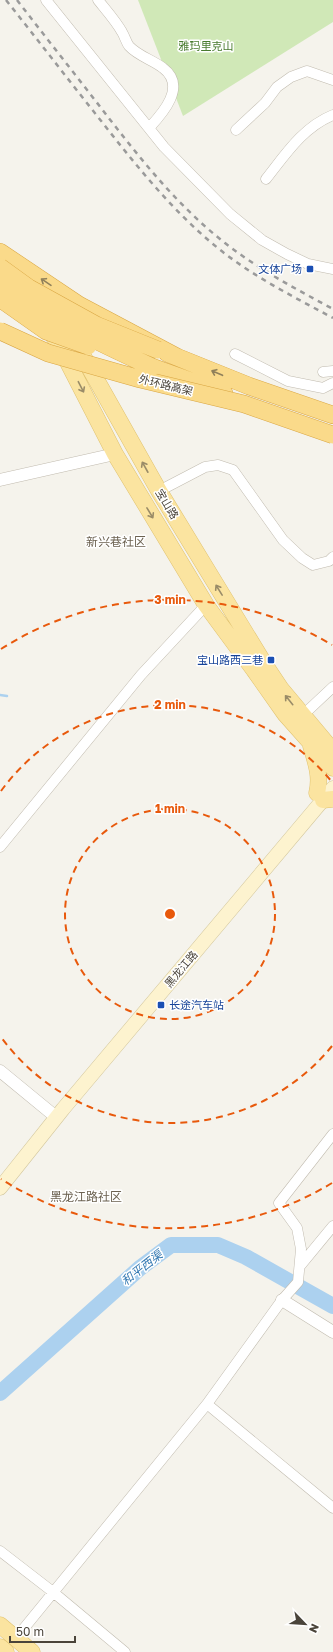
<svg xmlns="http://www.w3.org/2000/svg" width="333" height="1652" font-family="'Golos Text','Noto Sans SC',sans-serif">
	<rect width="100%" height="100%" fill="#f5f3ec"/>
	<!-- green -->
	<path fill="#d0e8b7" d="M138,0H333V22L183,116Z"/>
	<g fill="none" stroke-linecap="round" stroke-linejoin="round">
		<!-- stream -->
		<path stroke="#acd1ef" stroke-width="2.5" d="M0,695L7,696"/>
		<!-- river -->
		<path stroke="#acd1ef" stroke-width="16" d="M0,1393L140,1268L171,1245H218L246,1257L333,1306"/>
		<defs>
			<path id="minor" d="M46,0L164,147L230,214L262,240L287,254L308,264L333,269
				M98,0C106,10 116,21 122,32C125,37 126,42 129,46C138,56 153,60 163,68C187,86 163,113 149,128
				M236,130L265,103L277,87L291,77L307,71L333,80
				M266,179C285,155 303,127 333,115
				M235,354L288,381L323,388L333,383
				M323,372L333,371
				M159,491L205,467L218,465L233,470L283,540L302,558L313,565L329,561L333,557
				M302,716L333,687
				M0,847L141,675L206,605
				M300,1266L333,1226
				M207,1404L333,1508
				M0,1551L53,1592L125,1652
				M16,1638L207,1404L282,1300L298,1282L301,1249L297,1228L279,1203L333,1134"/>
			<path id="tertiary" d="M0,480L115,454
				M0,1071L56,1117
				M282,1300L333,1332"/>
			<path id="secondary" d="M0,1188L63,1109L333,788"/>
			<path id="primary" d="M47,326L59,345L115,454L206,605L254,670L285,714L333,768
				M70,333L159,491L265,665L281,689L333,751
				M311,746C316,763 321,776 317,793
				M323,800L333,799
				M0,1625L32,1652
				M0,1647L6,1652"/>
			<path id="trunk" d="M0,252L79,305L177,357
				M167,353L249,386L333,415
				M152,367L224,393"/>
		</defs>
		<!-- minor casing -->
		<use href="#minor" stroke="#c1bbaf" stroke-width="11"/>
		<!-- tertiary casing -->
		<use href="#tertiary" stroke="#c1bbaf" stroke-width="13"/>
		<!-- secondary casing -->
		<use href="#secondary" stroke="#d3c79d" stroke-width="15"/>
		<!-- primary casing -->
		<use href="#primary" stroke="#e0c26f" stroke-width="17"/>
		<!-- trunk casing -->
		<use href="#trunk" stroke="#d9a643" stroke-width="18"/>
		<!-- minor -->
		<use href="#minor" stroke="#fff" stroke-width="10"/>
		<!-- tertiary -->
		<use href="#tertiary" stroke="#fff" stroke-width="12"/>
		<!-- secondary -->
		<use href="#secondary" stroke="#fdf3cf" stroke-width="14"/>
		<!-- primary -->
		<use href="#primary" stroke="#fbe4a0" stroke-width="16"/>
		<!-- trunk -->
		<use href="#trunk" stroke="#fada8a" stroke-width="17"/>
		<!-- rail -->
		<path stroke="#9a9a9a" stroke-width="2.5" stroke-dasharray="5 5" stroke-linecap="butt" d="M6,0C37,39 67,78 98,117C135,164 172,211 219,249C254,277 294,297 333,318
			M17,0C47,39 78,78 108,117C143,162 179,207 225,243C258,269 296,289 333,309"/>
		<defs>
			<path id="trunk-bridge" d="M0,267L29,288L96,325L158,350
				M0,285C47,318 100,343 152,367
				M2,300L46,331L88,346
				M0,331L48,353L140,379L244,404L333,435"/>
		</defs>
		<!-- trunk-bridge casing -->
		<use href="#trunk-bridge" stroke="#d9a643" stroke-width="18" stroke-linecap="butt"/>
		<!-- trunk-bridge -->
		<use href="#trunk-bridge" stroke="#fada8a" stroke-width="17"/>
	</g>
	<!-- one-way arrows -->
	<defs><path id="oneway-shaft" d="M-6 0H5M1.5-3L5.5 0L1.5 3" fill="none" stroke-width="1.6" stroke-linecap="round" stroke-linejoin="round"/></defs>
	<g stroke="#90805a">
		<use href="#oneway-shaft" transform="translate(46 282) rotate(-146)"/>
		<use href="#oneway-shaft" transform="translate(217 373) rotate(-157)"/>
	</g>
	<g stroke="#9a8c68">
		<use href="#oneway-shaft" transform="translate(81 387) rotate(63)"/>
		<use href="#oneway-shaft" transform="translate(145 467) rotate(-119)"/>
		<use href="#oneway-shaft" transform="translate(150 513) rotate(59)"/>
		<use href="#oneway-shaft" transform="translate(219 590) rotate(-122)"/>
		<use href="#oneway-shaft" transform="translate(289 700) rotate(-129)"/>
	</g>
	<!-- distance rings -->
	<g fill="none" stroke="#e8590c" stroke-width="2" stroke-dasharray="7 5">
		<circle cx="170" cy="914" r="105"/>
		<path d="M332 1046A209 209 0 0 1 1 1037M1 791A209 209 0 0 1 332 782"/>
		<path d="M332 1183A314 314 0 0 1 1 1179M1 649A314 314 0 0 1 332 645"/>
	</g>
	<!-- markers -->
	<g fill="#1a4fb4" stroke="#fff" stroke-width="1.5">
		<rect x="306" y="265" width="8" height="8" rx="2"/>
		<rect x="267" y="656" width="8" height="8" rx="2"/>
		<rect x="157" y="1001" width="8" height="8" rx="2"/>
	</g>
	<g text-anchor="middle" stroke-width="3" stroke-linejoin="round" paint-order="stroke">
		<!-- park labels -->
		<g font-size="11" fill="#487b2e" stroke="#fff">
			<text x="206" y="50">雅玛里克山</text>
		</g>
		<!-- transit labels -->
		<g font-size="11" fill="#164399" stroke="#fff" text-anchor="end">
			<text x="302" y="273">文体广场</text>
			<text x="263" y="664">宝山路西三巷</text>
			<text x="169" y="1009" text-anchor="start">长途汽车站</text>
		</g>
		<!-- street labels -->
		<g font-size="11" fill="#4a443a" stroke="#fff">
			<text transform="translate(166 385) rotate(14)" y="4">外环路高架</text>
			<text transform="translate(167 504) rotate(59)" y="4">宝山路</text>
			<text transform="translate(181 969) rotate(-50)" y="4">黑龙江路</text>
		</g>
		<!-- neighbourhood labels -->
		<g font-size="12" fill="#6c6251" stroke="#fff">
			<text x="116" y="546">新兴巷社区</text>
			<text x="86" y="1201">黑龙江路社区</text>
		</g>
		<!-- water labels -->
		<g font-size="12" font-style="italic" fill="#357ab3" stroke="#fff">
			<text transform="translate(142 1268) rotate(-38)" y="4">和平西渠</text>
		</g>
	</g>
	<circle cx="170" cy="914" r="6" fill="#e8590c" stroke="#fff" stroke-width="2"/>
	<g font-size="12" text-anchor="middle" font-weight="bold" fill="#e8590c" stroke="#fff" stroke-width="3" stroke-linejoin="round" paint-order="stroke">
		<text x="170" y="604">3 min</text>
		<text x="170" y="709">2 min</text>
		<text x="170" y="813">1 min</text>
	</g>
	<!-- north arrow -->
	<g transform="translate(305 1624) rotate(115)" stroke="#ffffff" stroke-width="3" paint-order="stroke">
	<path d="M0-3L7 15L0 10L-7 15Z" fill="#4a443a"/>
	<text y="-6" font-size="11" font-weight="bold" text-anchor="middle" fill="#4a443a">N</text>
	</g>
	<!-- scale -->
	<path d="M10 1636v6h65v-6" fill="none" stroke="#4a443a" stroke-width="2"/>
	<text x="16" y="1636" font-size="12" fill="#4a443a" stroke="#ffffff" stroke-width="3" paint-order="stroke">50 m</text>
</svg>
